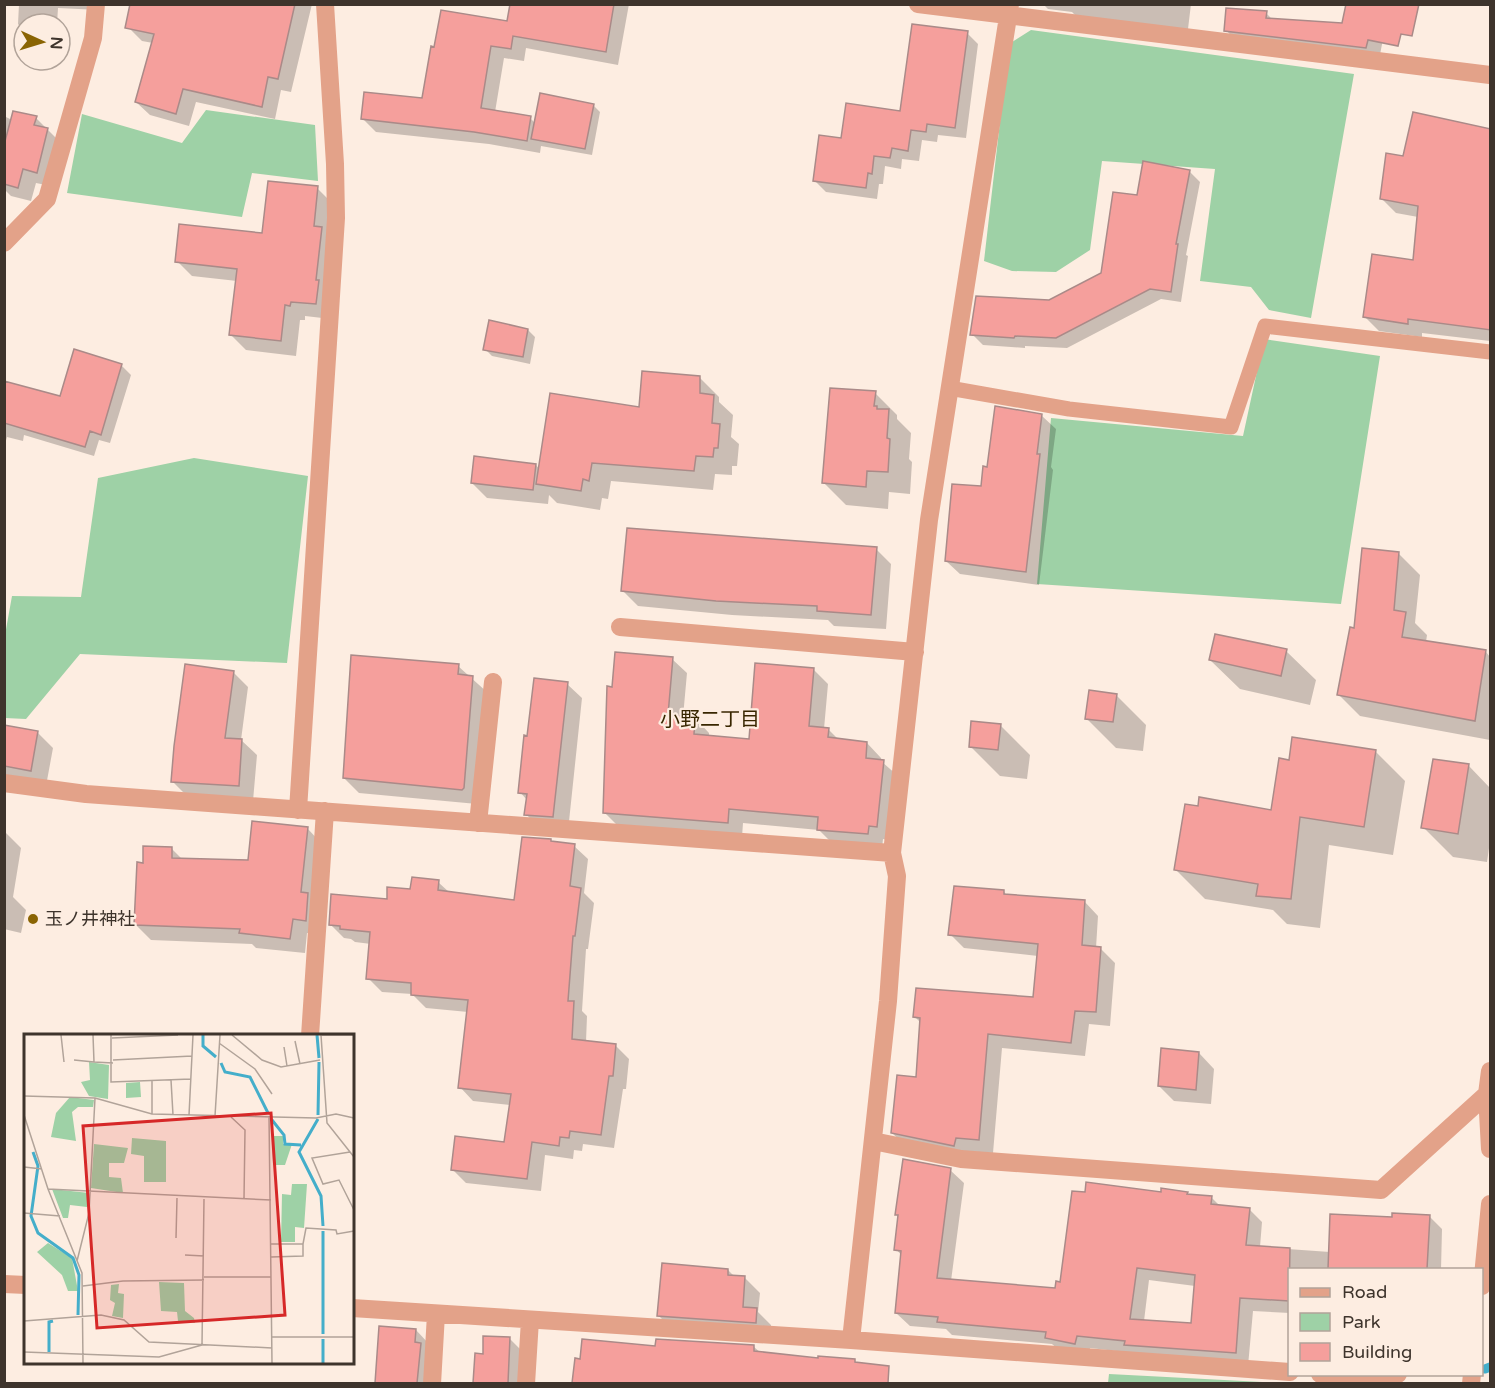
<svg xmlns="http://www.w3.org/2000/svg" width="1495" height="1388" font-family="'Varela Round','Noto Sans JP',sans-serif">
	<rect width="100%" height="100%" fill="#fdede1"/>
	<!-- green -->
	<path fill="#9ed1a6" d="M1031,30L1354,74L1311,318L1269,310L1251,287L1200,281L1215,169L1102,161L1090,250L1056,272L1012,271L984,261L1009,44Z
		M206,110L315,125L318,181L252,173L242,217L67,193L82,114L182,143Z
		M1264,339L1380,356L1341,604L1037,584L1051,418L1243,436Z
		M194,458L308,476L287,663L80,654L26,719L5,718V635L12,596L81,597L98,478Z
		M1109,1374L1283,1383H1108Z"/>
	<!-- shadow -->
	<path fill="#0003" fill-rule="evenodd" d="M19,4H99V10L58,8L57,24H24V31L18,24Z
		M132,4H312L291,92L281,90L275,119L196,102L189,126L150,115L136,102L153,43L142,41L129,28Z
		M556,4H629L618,65L526,48L524,61L504,58L495,112L530,118L535,123L593,105L600,112L592,155L541,146L540,153L489,144L376,132L363,119L423,99L508,23Z
		M1043,4H1191L1188,29L1082,22L1072,12L1048,9Z
		M1266,13L1273,20L1383,39L1379,60L1238,43L1226,30Z
		M967,33L978,44L966,138L938,135L937,142L922,140L919,161L902,159L901,169L885,166L883,184H879L877,199L826,192L814,180L842,140L901,113Z
		M4,116L12,120L36,118L61,143L51,186L36,183L31,201L11,196L4,189Z
		M1490,126V341L1422,333V337L1379,331L1365,317L1414,262L1418,217L1396,213L1381,198L1405,158L1490,130Z
		M1190,172L1200,182L1186,255L1188,256L1181,302L1161,299L1067,348L1025,346V348L983,345L972,334L1049,301L1102,274Z
		M317,188L332,203L331,319L305,316V320H300L296,356L246,350L231,335L237,281L192,276L177,261L264,234Z
		M528,330L535,337L530,364L492,356L485,349Z
		M121,365L131,375L110,443L99,440L94,456L24,435L23,441L7,437L4,448V383L61,398Z
		M699,377L719,397V402L733,415L731,437L739,444L737,466H732V475L715,474L713,490L611,481L608,499L602,498L600,510L557,503L549,495L548,504L487,498L472,483L536,465L540,470L641,409Z
		M875,393L897,415V419L911,433L909,459L912,462L910,494L889,492L888,509L846,505L824,483Z
		M1042,416L1056,429L1051,467L1053,470L1039,585L960,574L946,561L982,488L988,468Z
		M876,549L891,564L886,629L834,626L828,620L732,615L638,606L623,591Z
		M1398,553L1420,575L1415,623L1427,635L1426,642L1486,652L1490,657V740L1360,716L1339,695L1355,629Z
		M1286,651L1316,680L1310,705L1240,689L1210,660Z
		M672,659L687,673L683,717L695,718L709,733V737L750,741L813,669L828,684L824,729H828L839,740L867,743L881,758V761L898,776L891,841L883,839L882,848L833,844L819,830L743,823L742,837L619,827L604,812L613,688Z
		M458,666L488,693L477,804L359,793L344,778Z
		M233,672L248,687L241,740L257,755L253,801L188,797L173,782Z
		M567,684L582,698L568,831L540,829L526,814L527,800L520,792L529,737Z
		M1116,695L1146,725L1143,751L1116,748L1087,719Z
		M1000,725L1030,755L1027,779L1000,776L970,746Z
		M4,727L38,733L53,748L46,786L4,782Z
		M1375,751L1405,781L1393,855L1329,845L1320,928L1287,924L1273,910L1205,899L1176,870L1272,811L1290,761Z
		M1468,765L1490,788V841L1487,862L1453,857L1423,827Z
		M307,828L322,844L321,935L307,933L305,953L256,948L252,944L151,940L136,925L144,864L171,848L183,860L249,862Z
		M4,831L21,848L13,897L26,910L21,933L4,929Z
		M553,843L574,846L588,859L584,893L594,903L588,949H586L582,1011L587,1016L586,1042L615,1045L629,1059L626,1089H623L614,1148L583,1144L582,1151L574,1150L573,1159L545,1155L541,1191L466,1183L452,1169L505,1144L511,1105L473,1101L460,1087L468,1012L426,1008L412,994L382,992L368,978L371,944L355,942L351,939L344,938L330,924L412,891L438,882L450,893L516,902Z
		M1004,892L1007,895L1084,901L1098,916L1096,948H1100L1115,963L1110,1026L1089,1024L1085,1056L1002,1048L993,1153L907,1147L892,1133L917,1078L921,1023L915,1017L1034,999L1038,956L964,948L950,934Z
		M1199,1053L1214,1069L1211,1104L1174,1101L1159,1086Z
		M950,1170L964,1183L951,1281L1056,1289L1162,1194L1187,1193L1190,1196L1211,1197L1220,1206L1249,1209L1262,1222L1260,1247L1330,1252L1393,1219L1429,1216L1442,1229L1441,1270H1290V1313L1253,1311L1248,1366L1090,1348L1088,1356L1060,1351L1052,1344L952,1335L946,1329L910,1326L896,1313L902,1256L896,1249L900,1217L897,1214ZM1149,1280L1195,1286L1193,1325L1144,1321Z
		M728,1270L735,1277L745,1278L760,1293L758,1312L771,1325V1337L674,1331L659,1316Z
		M380,1328L416,1330L430,1345L432,1384H376Z
		M510,1339L524,1353L528,1384H475L477,1355H484Z
		M656,1347H754L761,1353L820,1360L854,1361L867,1374V1384H573L576,1360Z"/>
	<g fill="none" stroke-linecap="round" stroke-linejoin="round">
		<!-- stream -->
		<path stroke="#44aeca" stroke-width="9" d="M1485,1369L1490,1367"/>
	</g>
	<!-- building -->
	<path fill="#f59f9c" stroke="#aa8a88" stroke-width="1.5" fill-rule="evenodd" d="M130,4H295L278,79L268,77L262,107L183,89L176,114L135,102L154,34L125,28Z
		M510,4H614L606,52L513,36L511,49L491,46L481,108L531,116L527,141L474,132L361,119L364,92L422,98L431,46L434,47L441,10L507,21Z
		M1346,4H1419L1412,36L1401,34L1398,46L1368,40L1366,48L1224,31L1226,8L1267,11L1266,18L1342,23Z
		M912,24L968,31L955,128L927,124L926,132L911,130L908,151L892,148L890,158L874,156L872,174L868,173L866,188L813,181L819,135L841,138L846,103L900,111Z
		M540,93L594,104L585,149L531,139Z
		M13,111L37,116L34,125L48,128L37,173L23,169L18,188L4,184V145Z
		M1413,112L1491,129V330L1408,319V324L1363,317L1372,254L1413,260L1418,206L1380,199L1386,153L1403,156Z
		M1143,161L1190,170L1176,244H1178L1171,292L1150,289L1056,338L1015,336L1014,338L970,335L976,296L1049,300L1101,273L1113,192L1137,195Z
		M268,181L318,186L314,226L322,227L316,280H319L316,304L291,302L290,306L285,305L281,341L229,335L237,269L175,262L179,224L262,233Z
		M489,320L528,329L523,357L483,350Z
		M74,349L122,364L101,435L90,431L85,447L4,423V381L60,396Z
		M642,371L700,376V393L714,395L712,423L720,424L718,448H714L713,457L696,456L694,471L592,463L589,481L583,479L581,491L536,484L550,393L639,407Z
		M830,388L876,391L874,406H877V409H889L887,438L890,439L888,472L867,471L866,487L822,483Z
		M995,406L1042,414L1037,454H1040L1026,572L945,561L952,484L981,486L983,466L987,467Z
		M474,456L536,464L533,490L471,483Z
		M627,528L877,547L871,615L817,611V606L716,601L621,591Z
		M1362,548L1399,552L1394,610L1406,612L1402,637L1486,650L1475,721L1337,695L1350,627L1354,628Z
		M1215,634L1287,649L1281,676L1209,660Z
		M615,652L673,657L668,715L695,717L694,734L749,739L755,663L814,668L809,726L829,728L828,737L867,742L866,758L884,760L877,827L869,826L868,834L817,830L818,817L729,809L728,823L603,813L607,686L612,687Z
		M351,655L459,664L458,674L473,676L464,788L462,790L343,778Z
		M185,664L234,671L225,738L242,739L239,786L171,782L174,746Z
		M534,678L568,682L553,817L524,815L527,794L518,793L524,735L527,736Z
		M1089,690L1117,694L1113,722L1085,719Z
		M971,721L1001,724L998,750L969,747Z
		M4,725L38,731L31,771L4,766Z
		M1292,737L1376,750L1364,827L1300,817L1291,899L1256,896L1258,884L1174,870L1185,804L1198,806L1199,797L1271,810L1279,758L1289,760Z
		M1433,759L1469,764L1458,834L1421,828Z
		M252,821L308,827L301,892L308,893L306,921L293,919L290,939L239,933L240,929L134,925L137,862L143,863V846L172,847V858L248,860Z
		M522,837L551,839V841L575,844L570,886L581,888L575,936H573L568,1001H574L572,1039L616,1044L613,1076H609L601,1135L570,1131L569,1138L560,1137L559,1146L532,1142L527,1179L451,1170L455,1136L504,1142L511,1094L458,1088L468,1000L411,995V983L366,979L370,932L340,929V926L329,925L331,894L387,899V887L410,889L412,877L439,880L438,890L514,900Z
		M954,886L1004,890V894L1085,900L1082,945L1101,947L1096,1012L1075,1011L1071,1043L988,1034L979,1140L956,1138L954,1146L891,1133L897,1075L916,1077L920,1018L913,1017L916,988L1033,997L1038,944L948,935Z
		M1161,1048L1199,1052L1196,1090L1158,1086Z
		M903,1159L951,1168L937,1278L1055,1288L1056,1281L1060,1282L1072,1191L1085,1192L1086,1182L1161,1192V1188L1188,1192L1187,1194L1212,1196L1211,1204L1250,1208L1246,1245L1290,1248L1289,1301L1240,1298L1236,1353L1124,1345L1125,1341L1077,1336L1075,1344L1045,1338L1046,1332L937,1322L938,1317L895,1313L901,1251L894,1250L898,1215H895ZM1137,1268L1195,1275L1191,1323L1130,1319Z
		M1392,1213L1430,1215L1427,1269H1328L1330,1214L1392,1217Z
		M662,1263L728,1269V1275L745,1276L743,1307L757,1308L756,1323L657,1316Z
		M379,1326L416,1329L415,1342L421,1343L417,1383H375Z
		M483,1336L510,1337L508,1383H473L475,1353L483,1354Z
		M582,1339L655,1346L656,1339L754,1345V1351L818,1358V1356L855,1359V1362L889,1366L888,1383H572L575,1358L580,1359Z"/>
	<g fill="none" stroke-linecap="round" stroke-linejoin="round">
		<!-- service -->
		<path stroke="#e3a289" stroke-width="15" d="M949,388L1069,409L1231,427L1265,326L1490,352"/>
		<!-- minor -->
		<path stroke="#e3a289" stroke-width="18" d="M918,4L1490,75
			M4,243L47,199L93,38L96,4
			M620,627L915,652
			M4,783L86,794L892,853
			M298,810L336,218L335,164L325,4
			M478,823L493,682
			M310,1036L325,811
			M1490,1071L1487,1094L1490,1149
			M873,1141L961,1159L1381,1190L1487,1094
			M4,1284L26,1285
			M1482,1286L1490,1204
			M352,1308L851,1340L1290,1372
			M851,1340L888,1001L897,876L892,853L929,520L1010,4
			M1320,1374L1353,1377L1398,1374
			M432,1384L436,1314
			M526,1384L530,1320
			M1471,1384L1472,1374"/>
	</g>
	<!-- markers -->
	<circle fill="#8a6403" stroke="#fdede1" stroke-width="2" cx="33" cy="919" r="6"/>
	<g text-anchor="middle" stroke-width="4.5" stroke-linejoin="round" paint-order="stroke">
		<!-- poi labels -->
		<g font-size="18" fill="#3e342c" stroke="#fdede1" text-anchor="start">
			<text x="45" y="925">玉ノ井神社</text>
		</g>
		<!-- neighbourhood labels -->
		<g font-size="20" fill="#382600" stroke="#fdede1">
			<text x="710" y="726">小野二丁目</text>
		</g>
	</g>
	<!-- overview -->
	<g transform="translate(24 1034)">
		<rect width="330" height="330" fill="#fdede1"/>
		<path d="M65,28L85,31L84,65L65,62L57,48L66,46ZM116,48L117,63L102,64V49ZM46,63L70,66L69,73H54L48,78L52,107L27,103L32,79ZM248,102H259V110H268L261,131H249ZM108,104L142,107V148H120V122L107,120ZM70,110L104,114L100,129H85V143L97,144L99,159L67,154ZM268,150H283L280,194L271,193V208H257L258,160L267,161ZM28,155L65,159L63,173L46,171L44,184H39ZM24,209L48,224L54,257H44L38,241L13,218ZM135,248L160,249L161,277L170,284L171,289L154,287L153,278L137,277ZM95,250L94,259L100,260L99,284L88,282L91,269L86,266L87,251Z" fill="#9ed1a6"/>
		<path fill="none" stroke="#44aeca" stroke-width="3" d="M179,1V12L192,23M293,1L295,24M197,29L201,38L226,43L244,79M294,81L295,28M294,85L275,118L297,162L299,192M248,86L260,101L261,110L277,111M9,118L14,132L7,182L14,199L49,224L55,241L54,281M299,300V197M299,305V329M25,318V288L29,287"/>
		<path fill="none" stroke="#b1a399" stroke-width="1.5" d="M37,1L40,28M69,1L70,28L89,29M87,1V48L167,45M208,1L238,26L257,33L296,26M297,1L303,89L330,123M298,1H330M88,4L154,1M271,7L276,30M195,9L231,35L248,60M260,13L263,32M50,26L70,28M89,26L168,22M147,46L149,81M0,62L71,64L128,80L292,84L312,80L330,84M128,80V47M0,81L24,155L58,239L59,329M165,81L169,1M191,82L196,1M245,82L248,329M207,83L221,96L220,165M326,118L288,124L299,150L315,146L330,176M0,133L18,135M24,155L247,166M0,179L36,182M152,204L153,164M247,210H279V222L247,223M279,210L282,194L312,196L313,200L330,197M161,221L180,222M53,227L65,179L71,64M180,243H247M59,252L99,247L180,246M0,287L77,281L100,286L125,308L248,314M247,303H330M178,311L180,165M0,318L135,323L178,311"/>
		<path fill="#d62828" fill-opacity="0.15" stroke="#d62828" stroke-width="3" d="M247,79L261,281L73,294L59,92Z"/>
		<rect width="330" height="330" fill="none" stroke="#3e342c" stroke-width="3"/>
	</g>
	<!-- border -->
	<rect width="1495" height="1388" fill="none" stroke="#3e342c" stroke-width="12"/>
	<!-- legend -->
	<rect x="1288" y="1268" width="195" height="108" fill="#fdede1" stroke="#b1a399" stroke-width="1.5"/>
	<rect x="1300" y="1288" width="30" height="9" fill="#e3a289" stroke="#b1a399" stroke-width="1.5"/>
	<text x="1342" y="1298" font-size="18" fill="#3e342c">Road</text>
	<rect x="1300" y="1313" width="30" height="18" fill="#9ed1a6" stroke="#b1a399" stroke-width="1.5"/>
	<text x="1342" y="1328" font-size="18" fill="#3e342c">Park</text>
	<rect x="1300" y="1343" width="30" height="18" fill="#f59f9c" stroke="#b1a399" stroke-width="1.5"/>
	<text x="1342" y="1358" font-size="18" fill="#3e342c">Building</text>
	<!-- north arrow -->
	<g transform="translate(42 42) rotate(94)"><circle r="28" fill="#fdede1" stroke="#b1a399" stroke-width="1.5"/>
	<path d="M0-4.5L10 22L0 15L-10 22Z" fill="#8a6403"/>
	<text y="-9" font-size="16" font-weight="bold" text-anchor="middle" fill="#3e342c">N</text>
	</g>
</svg>
